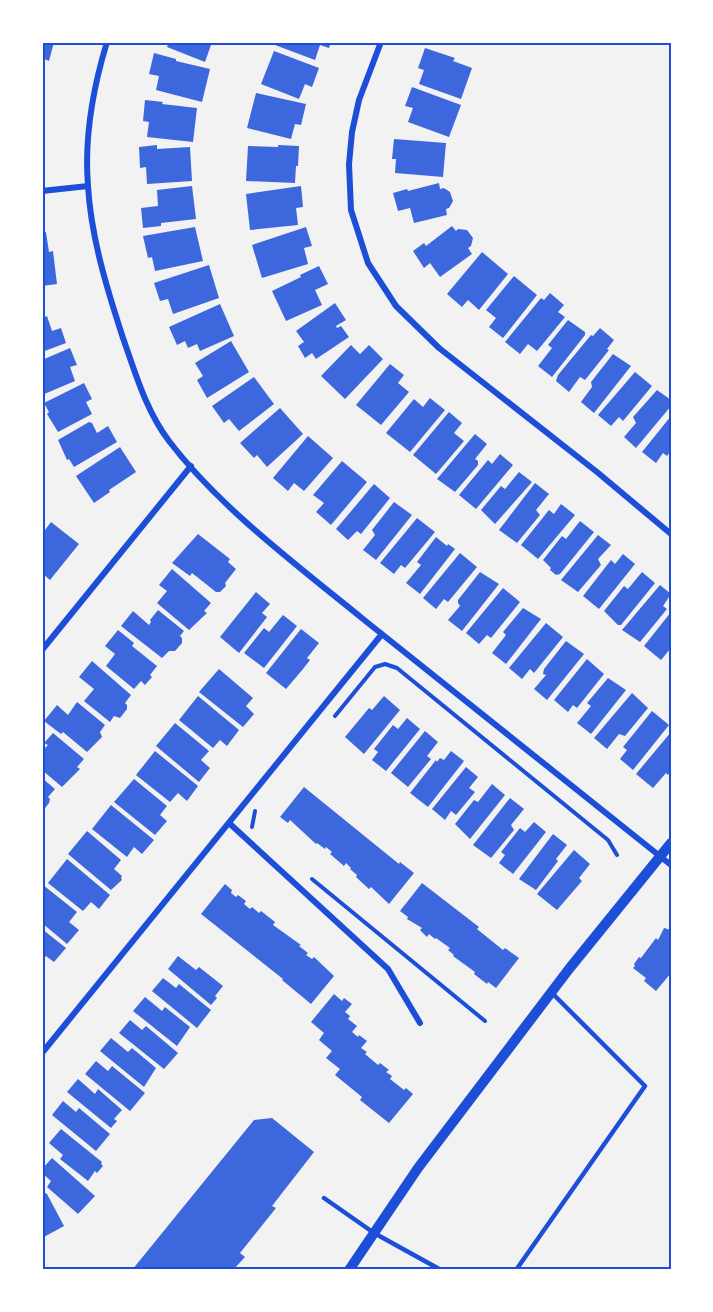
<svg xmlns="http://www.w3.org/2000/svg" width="713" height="1312" font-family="'IBM Plex Sans',sans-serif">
	<rect width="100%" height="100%" fill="#f2f2f2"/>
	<!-- building -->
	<path fill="#3d67dc" d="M42,42H54L49,61L44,59L43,64Z
		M169,42H212L205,62L167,47Z
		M267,42H331L329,48L320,45L315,60Z
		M425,48L455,58L453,61L472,68L461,99L419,84L424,70L418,68Z
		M274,51L319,68L312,87L305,84L299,99L261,84Z
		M154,53L176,59V61L210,69L202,102L156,90L159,76L149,74Z
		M412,87L461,105L449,137L408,122L413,108L405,106Z
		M256,93L306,104L301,125L295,124L291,139L247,128Z
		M145,100L163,102L162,104L197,108L193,142L147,137L149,122L143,121Z
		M394,139L446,143L443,177L395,173L396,159H392Z
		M157,145V149L190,147L192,181L147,184L146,167L140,168L139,147Z
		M278,145L299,146L298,166H296L295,183L246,181L248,146L278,147Z
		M439,183L440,189L444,188L450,192L453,201L449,208L446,209L447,215L414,223L410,208L398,211L393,193L407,189L408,191Z
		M192,186L196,219L161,223V226L143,228L141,208L158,206L157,190Z
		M301,186L303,207L296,208L298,225L250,230L246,194Z
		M452,226L456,231L458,229L467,230L473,238L471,246L468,248L472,254L440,277L430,263L424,268L413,251L424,243L426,246Z
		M195,227L203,261L155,271L152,257L148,258L143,236Z
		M306,227L312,246L304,248L308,264L262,278L252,245Z
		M46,232L49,252L53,251L57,284L42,286V233Z
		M482,252L508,274L479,310L468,300L462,307L447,294Z
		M209,265L219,298L173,314L168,299L160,301L154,283Z
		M319,266L328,284L315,290L322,305L286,321L272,291L301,277L300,275Z
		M514,276L537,295L503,338L489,327L496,318L486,310Z
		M550,293L564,305L558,312L565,317L537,351L528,344L520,354L505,342L541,298L544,300Z
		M335,303L346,320L336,326L337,328L341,326L349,337L316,359L312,353L305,358L298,346L304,342L296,331Z
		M220,304L234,336L200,351L197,344L188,348L185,341L177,345L169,327Z
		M47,316L52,331L61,328L66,343L42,352V318Z
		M568,320L585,332V335L552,377L538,366L552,348L548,345Z
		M600,328L614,340L607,349L609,350L585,380L580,377L569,392L556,381L558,375L591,335L593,336Z
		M231,341L249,372L207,398L197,380L203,376L195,363Z
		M351,345L360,354L369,345L383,359L345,399L321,376Z
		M70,348L77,365L70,367L75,381L42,395V360Z
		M613,354L631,366L594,413L581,402L592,387L591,382Z
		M390,364L404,375L398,383L409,392L381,425L356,405Z
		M635,372L652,386L623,421L619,417L611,426L598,415Z
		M254,377L274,404L239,431L229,419L224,423L212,406Z
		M84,383L92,399L86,402L92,414L58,432L47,414L49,412L44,403Z
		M657,390L671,400V406L636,448L624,437L636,423L633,417Z
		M430,398L445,410L410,452L386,433L414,399L423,407Z
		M280,408L303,434L267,467L257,455L254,458L240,443Z
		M449,412L462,423L454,433L464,441L436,474L413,455Z
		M671,416V451L667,456L663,453L656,463L642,452Z
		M89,422L92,423L97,433L108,426L117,442L74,467L69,459L67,460L58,440Z
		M475,434L487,444L475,459L478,461V465L455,492L437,479Z
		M308,436L333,458L304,491L294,483L288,491L273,478Z
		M120,447L136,472L109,490L110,492L94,503L76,476Z
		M500,454L513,465L476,509L459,495L488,460L492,464Z
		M342,461L367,482L331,525L316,512L324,503L313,495Z
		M519,472L532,482L495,524L481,510L501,486L505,489Z
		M535,483L549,494L536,510L540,515L517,543L499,530Z
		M374,484L390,498L361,534L357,531L348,540L336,529Z
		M394,502L412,515L376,560L363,550L375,535L372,530Z
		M561,504L575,515L538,559L521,545L549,510L554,514Z
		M417,518L435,532L405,568L401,565L394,574L380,563Z
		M580,521L594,532L560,574L556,575L550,570L551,568L543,560L562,536L566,539Z
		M51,522L79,544L50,580L42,573V534Z
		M198,534L230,559L228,562L236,569L225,583L226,586L220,592H216L192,573L190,576L172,563Z
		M598,535L611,545L598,559L601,565L578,592L561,580Z
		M436,537L447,546L448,544L455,549L420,594L406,583L421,565L417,562Z
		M460,553L477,567L448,602L444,599L436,609L423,598Z
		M623,554L635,564L599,609L583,596L611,560L615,564Z
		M172,569L211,603L204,611L207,613L189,630L157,603L167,591L159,585Z
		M480,572L499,584L462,631L448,620L460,606L458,603V600Z
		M642,572L655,583L621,625H618L604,611L624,586L628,589Z
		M660,585L671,594L663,606L667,609L640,642L622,630Z
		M503,588L520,602L491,638L487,635L479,644L466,633Z
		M256,592L270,604L262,613L267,617L239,653L220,637Z
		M523,608L541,619L506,664L492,653L506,635L503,632Z
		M158,610L184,631L180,636L182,638V643L175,651H169L162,658L121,626L133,611L149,625L151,622L150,620Z
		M671,612V648L661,660L644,646Z
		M283,615L297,626L264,668L244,653L264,628L269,632Z
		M546,623L563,637L534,673L530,669L522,679L509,668Z
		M301,629L319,643L307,658L310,660L303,669L286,689L266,673Z
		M118,630L134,643L132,646L157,666L150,675L152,677L145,685L141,681L134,689L106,666L115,654L105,646Z
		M566,641L584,654L547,700L534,689L546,675L543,674L544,669Z
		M587,659L604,674L577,708L573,705L568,712L554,700Z
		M92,661L131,695L125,703L127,705V709L120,718L114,716L110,722L84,701L94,689L79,677Z
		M219,669L253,698L246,706L254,714L243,727L199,692Z
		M608,678L626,690L591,734L577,723L591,706L587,703Z
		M632,693L648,708L625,736L619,734L607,749L594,738Z
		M198,696L239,730L227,746L220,740L213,748L179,720Z
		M384,696L400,710L364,754L345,737L369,708L372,710Z
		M77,702L105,725L100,732L102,737L87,752L63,732L61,734L44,721L57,705L68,715Z
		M652,711L669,725L633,770L620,759L627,750L623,747Z
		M407,718L420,729L386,771L372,760L378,752L374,749L393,725L398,729Z
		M175,723L209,751L201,760L210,768L199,782L156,746Z
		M425,731L438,742L427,756L431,759L408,787L391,773Z
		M671,732V771L668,775L666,773L653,788L636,774Z
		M53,733L84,759L77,767L80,769L62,787L42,770V746L45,748L48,745L44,743Z
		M155,751L198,786L187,801L178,793L170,802L136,775Z
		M451,751L464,761L428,807L410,793L436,760L437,762L440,758L444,760Z
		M466,767L478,777L469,788L475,792L456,815L451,811L445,820L432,809Z
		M42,778L55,789L48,797L50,799L49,803L42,812Z
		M134,779L167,806L160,815L167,821L155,835L114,802Z
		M492,784L505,795L470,839L455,824L474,800L478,802Z
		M304,787L399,864L400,862L414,873L389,904L371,887L369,889L356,877L357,875L350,869L351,868L346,863L344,866L330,854L332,852L326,847L325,849L317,843L316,844L290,820L288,823L280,817Z
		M510,798L524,809L511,825L514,830L491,858L473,845Z
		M111,805L154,840L142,854L134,847L127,857L92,829Z
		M534,822L546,832L513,874L499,863L505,855L501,852L520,828L525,832Z
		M87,831L121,860L114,869L122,876L121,878L122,880L111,890L68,854Z
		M553,834L567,845L556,859L558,861L536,890L519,879Z
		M574,850L590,864L579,878L582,881L557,910L537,894Z
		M67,859L110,895L99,909L91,902L83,911L48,883Z
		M422,883L479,927L477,929L503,950L505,948L519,958L496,988L488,982L487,984L474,974L475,972L453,956L454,955L448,950L450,948L436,938L435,939L429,934L427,937L420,930L422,928L407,919L408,917L400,911Z
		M225,884L232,890L231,893L236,897L238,895L246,901L244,904L250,909L252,907L259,913L261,911L275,922L273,925L301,945L299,946L308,953L306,955L312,959L314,957L334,976L311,1004L282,980L283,979L201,914Z
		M43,885L77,912L69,922L79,930L67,944L42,923Z
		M664,928L671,930V973L656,991L644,981L646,978L633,968L635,966L634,964L639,957L641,958L656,938L658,940Z
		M42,929L66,948L54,962L46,956L42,961Z
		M178,956L196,970L199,967L223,986L215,996L217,998L211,1005L168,969Z
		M163,978L176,988L179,984L211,1010L197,1028L152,991Z
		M334,994L342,1001L344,998L352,1004L345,1012L350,1016L348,1019L357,1026L352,1032L358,1037L359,1035L367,1041L361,1048L367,1052L365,1054L378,1065L380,1063L389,1070L386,1072L392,1076L390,1079L404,1090L406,1088L413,1094L389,1123L360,1100L362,1097L335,1075L340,1069L326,1058L332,1051L319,1040L324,1033L311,1022Z
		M145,997L162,1011L165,1007L190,1027L177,1046L133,1011Z
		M130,1020L142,1030L146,1026L178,1053L164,1069L119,1033Z
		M111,1038L128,1052L132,1048L156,1068L144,1087L100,1051Z
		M96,1061L108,1071L112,1066L145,1093L130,1111L85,1074Z
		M78,1079L95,1094L98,1089L122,1110L114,1119L117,1121L111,1128L67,1092Z
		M63,1101L76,1112L79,1108L110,1134L96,1151L52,1115Z
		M272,1118L314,1152L272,1206L276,1208L240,1253L245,1257L233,1270H132L254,1120Z
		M61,1129L102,1162L101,1164L103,1166L97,1173L95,1171L88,1181L60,1159L63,1155L49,1143Z
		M52,1158L95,1196L78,1214L47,1187L51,1181L42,1173V1169Z
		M42,1191L47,1194L64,1226L42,1238Z"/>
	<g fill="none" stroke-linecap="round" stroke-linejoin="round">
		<!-- path -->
		<path stroke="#1d4ed8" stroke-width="4" d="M335,716L375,667L385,664L397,668L608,840L617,855
			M252,827L255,811
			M312,879L485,1021"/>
		<!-- service -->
		<path stroke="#1d4ed8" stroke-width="4.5" d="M324,1198L374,1233L441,1270
			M516,1270L645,1086L552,993"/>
		<!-- minor -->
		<path stroke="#1d4ed8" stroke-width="6" d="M107,42C93,88 84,137 88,186C91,237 107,289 123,338C135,372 146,411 169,441C220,508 298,566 363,619C466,701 569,783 671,865
			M381,42L359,100L352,132L349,164L351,210L368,263L396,306L439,348L597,472L671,534
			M42,191L88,186
			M42,650L191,466
			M229,823L388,969L420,1023
			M42,1053L382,634"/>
		<!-- tertiary -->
		<path stroke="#1d4ed8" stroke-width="10" d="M349,1270L418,1168L569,969L671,843"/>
	</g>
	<!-- border -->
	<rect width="713" height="1312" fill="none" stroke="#ffffff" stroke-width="87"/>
	<rect x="44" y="44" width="626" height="1224" fill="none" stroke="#1d4ed8" stroke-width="2"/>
</svg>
